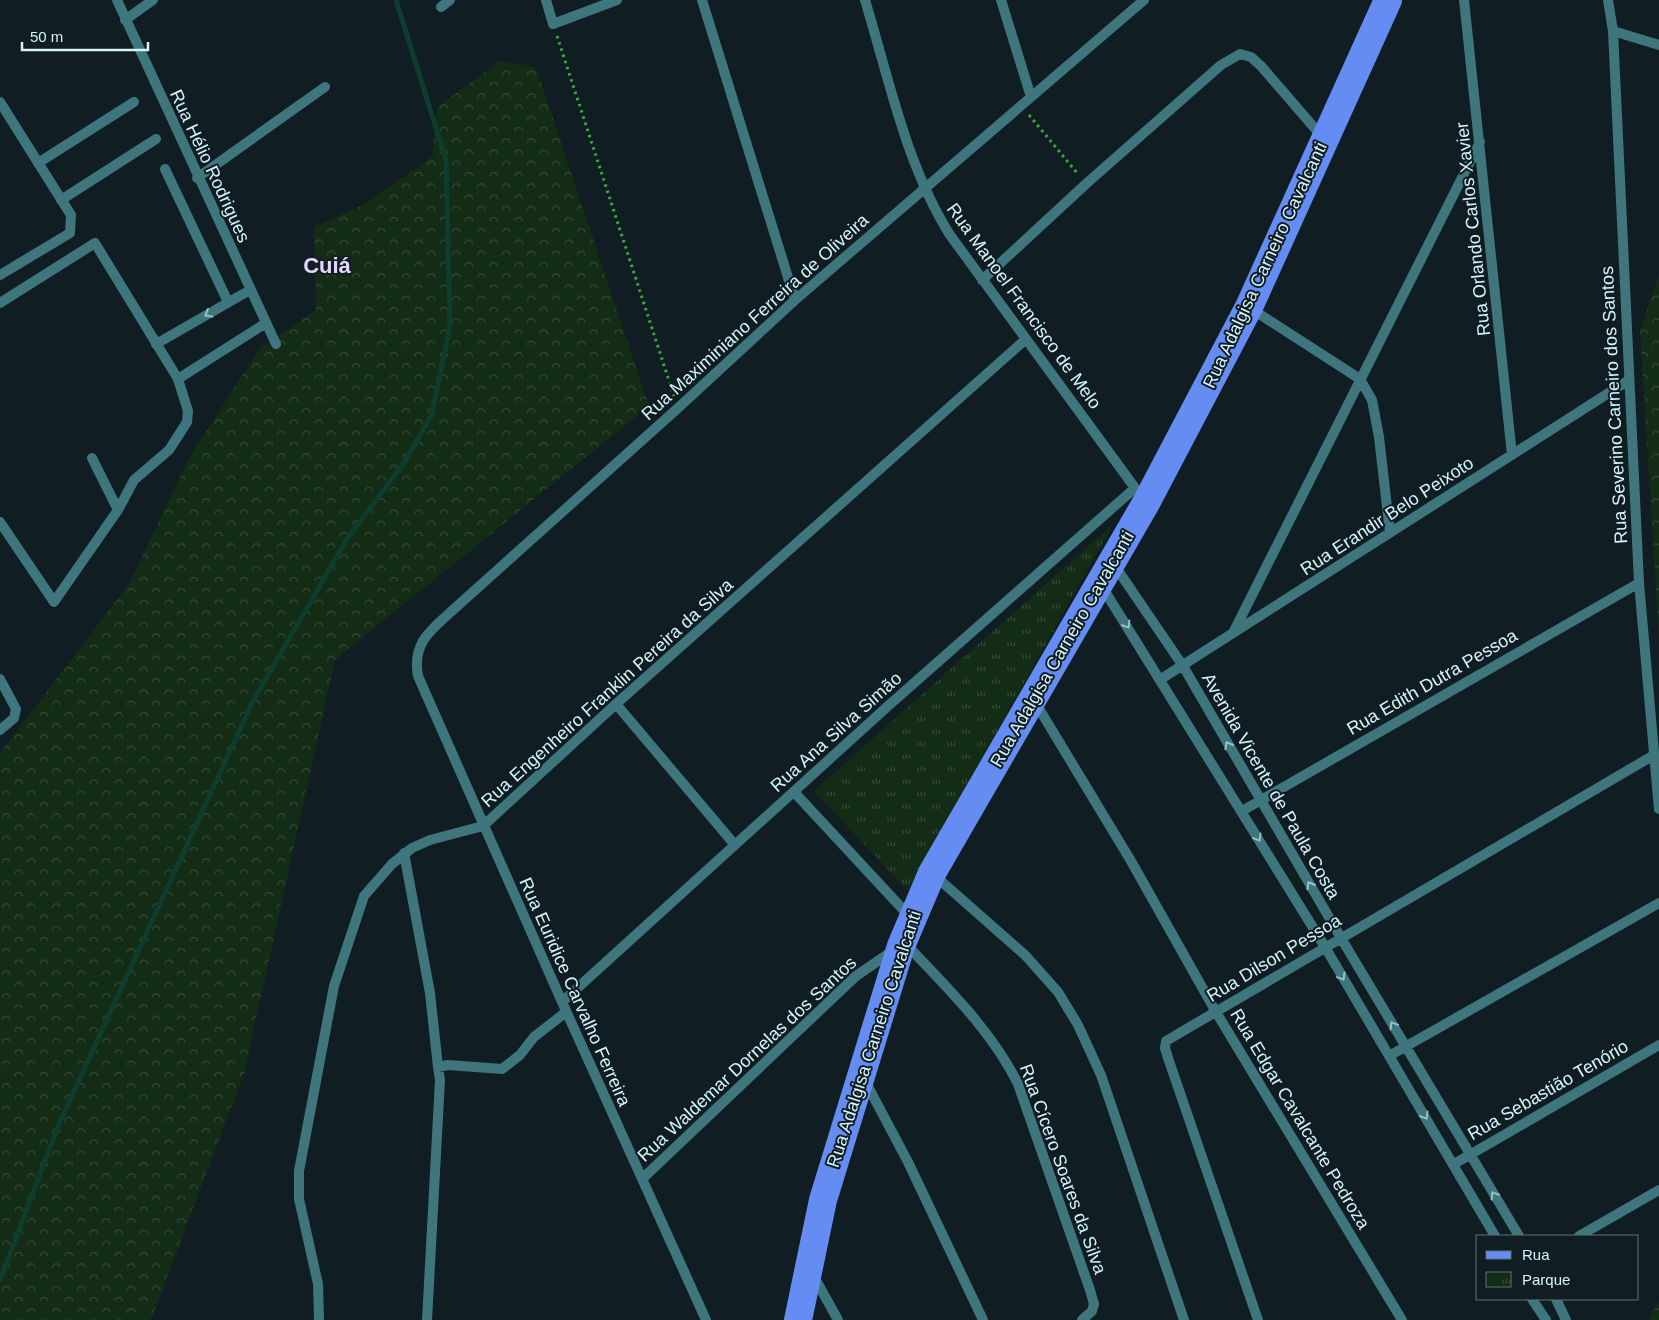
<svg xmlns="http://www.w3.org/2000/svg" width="1659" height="1320" font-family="Helvetica,sans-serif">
	<defs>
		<pattern id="forest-crowns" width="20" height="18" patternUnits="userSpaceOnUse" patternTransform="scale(1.25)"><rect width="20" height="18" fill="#132c15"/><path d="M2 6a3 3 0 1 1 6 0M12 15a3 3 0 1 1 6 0" fill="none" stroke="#344b38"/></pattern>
		<pattern id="park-tufts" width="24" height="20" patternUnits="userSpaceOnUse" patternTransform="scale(1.25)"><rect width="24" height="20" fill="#132c15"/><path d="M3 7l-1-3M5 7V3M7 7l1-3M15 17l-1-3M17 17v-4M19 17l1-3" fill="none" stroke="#344b38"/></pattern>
	</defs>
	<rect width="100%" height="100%" fill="#101d22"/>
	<!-- forest -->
	<path fill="url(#forest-crowns)" d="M500,61L536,67L649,406L335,660L244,1074L151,1320H0V753L129,584L189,458L260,348L316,310L314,227L363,205L432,157L437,107Z
		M1659,274V638L1640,331Z
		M1659,1300V1320H1649Z"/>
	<!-- park -->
	<path fill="url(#park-tufts)" d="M1113,524L908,891L814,791Z"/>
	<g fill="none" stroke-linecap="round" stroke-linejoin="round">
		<!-- stream -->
		<path stroke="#0e3d30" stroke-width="5" d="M0,1280L59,1124L252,703L347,539L404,463L431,416L450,327L446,160L396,0"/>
		<!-- path -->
		<path stroke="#38ab3c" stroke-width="3" stroke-dasharray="2.5 4" stroke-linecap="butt" d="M557,36L674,396
			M1029,115L1078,174"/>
		<!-- service -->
		<path stroke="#3f757d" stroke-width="10" d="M0,102L71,215L70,233L0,275
			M0,303L95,243L178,379L188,411L187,422L169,450L134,480L118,510L54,602L0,522
			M92,458L118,510
			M404,853L430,993L438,1067"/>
		<!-- minor -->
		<path stroke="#3f757d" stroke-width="10" d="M117,0L276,344
			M546,0L553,24L617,0
			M702,0L795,300
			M865,0C889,79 906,165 950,235L1138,492
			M1001,0L1031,97
			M1464,0L1512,455
			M1608,0L1613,31L1639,583L1659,809
			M441,7L450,0
			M125,20L153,0
			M1613,31L1659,45
			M38,163L134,102
			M165,169L228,302
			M197,178L325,87
			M61,200L156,139
			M982,280L1087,183L1221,65L1240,54L1251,57L1261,66L1324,139
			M1250,308L1360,379L1372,400L1379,437L1390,533
			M156,344L250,290
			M178,379L266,323
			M1113,563L1183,666L1341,938L1519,1236
			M1101,585L1325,947L1495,1236
			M1233,633L1480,142
			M0,679L16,709L14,718L0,730
			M1161,679L1629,380
			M1035,702L1131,861L1216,1012L1402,1320
			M616,704L735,845
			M794,792L911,918
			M1242,811L1639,583
			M933,874L1025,955L1058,992L1078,1025L1101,1075L1184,1320
			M904,942C945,986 991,1029 1018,1084L1090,1290L1094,1304L1092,1311L1082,1320
			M562,1002L888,706L1135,488
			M1389,1056L1659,903
			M864,1079L908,1162L983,1320
			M1454,1164L1659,1045
			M642,1179L856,976L894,950
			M1579,1236L1659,1190
			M813,1275L838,1320
			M1532,1299L1546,1320
			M1556,1299L1566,1320
			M319,1320L318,1284L299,1199V1171L334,986L364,896L392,864L412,848L430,840L483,826L616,704L1026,339
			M427,1320L440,1080L438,1067L448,1065L502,1069L520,1055L534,1037L566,1012
			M706,1320L562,1002L418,676C412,642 431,630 454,609L678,408L795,300L1144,0
			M1258,1320L1168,1058L1165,1048L1166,1041L1654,755"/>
		<!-- primary -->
		<path stroke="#648cf3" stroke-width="28" d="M798,1320L823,1200L901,946L932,873L1146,503L1249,307L1388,0"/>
	</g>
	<!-- one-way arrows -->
	<defs><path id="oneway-chevron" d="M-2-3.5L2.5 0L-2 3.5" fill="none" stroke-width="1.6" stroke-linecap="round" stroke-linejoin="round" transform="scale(1.25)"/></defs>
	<g stroke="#98c1c9">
		<use href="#oneway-chevron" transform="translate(208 314) rotate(150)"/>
		<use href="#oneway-chevron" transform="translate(1127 625) rotate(57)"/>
		<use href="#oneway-chevron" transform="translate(1228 745) rotate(-120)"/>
		<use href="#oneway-chevron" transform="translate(1258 838) rotate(59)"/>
		<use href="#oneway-chevron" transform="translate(1310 885) rotate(-120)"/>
		<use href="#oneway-chevron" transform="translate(1342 977) rotate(59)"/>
		<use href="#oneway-chevron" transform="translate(1393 1025) rotate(-121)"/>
		<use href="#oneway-chevron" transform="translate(1425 1116) rotate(59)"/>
		<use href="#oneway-chevron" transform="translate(1494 1195) rotate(-122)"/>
	</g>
	<g text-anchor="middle" stroke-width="4" stroke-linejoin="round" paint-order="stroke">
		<!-- street labels -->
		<g font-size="18" fill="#d4f3fc" stroke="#101d22">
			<text transform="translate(210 166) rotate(65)" y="6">Rua Hélio Rodrigues</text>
			<text transform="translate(1473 229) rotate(-96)" y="6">Rua Orlando Carlos Xavier</text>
			<text transform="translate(1265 265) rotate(-65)" y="6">Rua Adalgisa Carneiro Cavalcanti</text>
			<text transform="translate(1024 306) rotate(54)" y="6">Rua Manoel Francisco de Melo</text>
			<text transform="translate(755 317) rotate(-42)" y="6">Rua Maximiniano Ferreira de Oliveira</text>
			<text transform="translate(1614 405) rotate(-93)" y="6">Rua Severino Carneiro dos Santos</text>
			<text transform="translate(1387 516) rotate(-33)" y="6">Rua Erandir Belo Peixoto</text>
			<text transform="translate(1062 649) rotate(-60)" y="6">Rua Adalgisa Carneiro Cavalcanti</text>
			<text transform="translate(1432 682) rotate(-30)" y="6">Rua Edith Dutra Pessoa</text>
			<text transform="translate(607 693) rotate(-42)" y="6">Rua Engenheiro Franklin Pereira da Silva</text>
			<text transform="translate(836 732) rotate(-42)" y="6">Rua Ana Silva Simão</text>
			<text transform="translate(1271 786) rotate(60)" y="6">Avenida Vicente de Paula Costa</text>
			<text transform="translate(1274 958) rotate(-31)" y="6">Rua Dilson Pessoa</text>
			<text transform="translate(575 992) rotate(66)" y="6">Rua Euridice Carvalho Ferreira</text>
			<text transform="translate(874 1039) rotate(-72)" y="6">Rua Adalgisa Carneiro Cavalcanti</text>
			<text transform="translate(747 1059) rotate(-43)" y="6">Rua Waldemar Dornelas dos Santos</text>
			<text transform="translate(1548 1090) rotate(-30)" y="6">Rua Sebastião Tenório</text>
			<text transform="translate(1300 1119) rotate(59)" y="6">Rua Edgar Cavalcante Pedroza</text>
			<text transform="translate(1063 1169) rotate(70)" y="6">Rua Cícero Soares da Silva</text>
		</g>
		<!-- district labels -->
		<g font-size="22" font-weight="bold" fill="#e7d6fc" stroke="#101d22">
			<text x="327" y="273">Cuiá</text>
		</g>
	</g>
	<!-- legend -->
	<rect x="1476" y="1235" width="162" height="65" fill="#101d22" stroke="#5e7379"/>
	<rect x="1486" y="1251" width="25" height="8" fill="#648cf3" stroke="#5e7379"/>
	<text x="1522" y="1260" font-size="15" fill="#d4f3fc">Rua</text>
	<rect x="1486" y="1272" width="25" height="15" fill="url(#park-tufts)" stroke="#5e7379"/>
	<text x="1522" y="1285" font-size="15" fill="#d4f3fc">Parque</text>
	<!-- scale -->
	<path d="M22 42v8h126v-8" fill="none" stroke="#d4f3fc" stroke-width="2.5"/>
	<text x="30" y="42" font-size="15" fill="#d4f3fc" stroke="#101d22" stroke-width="4" paint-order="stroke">50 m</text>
</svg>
